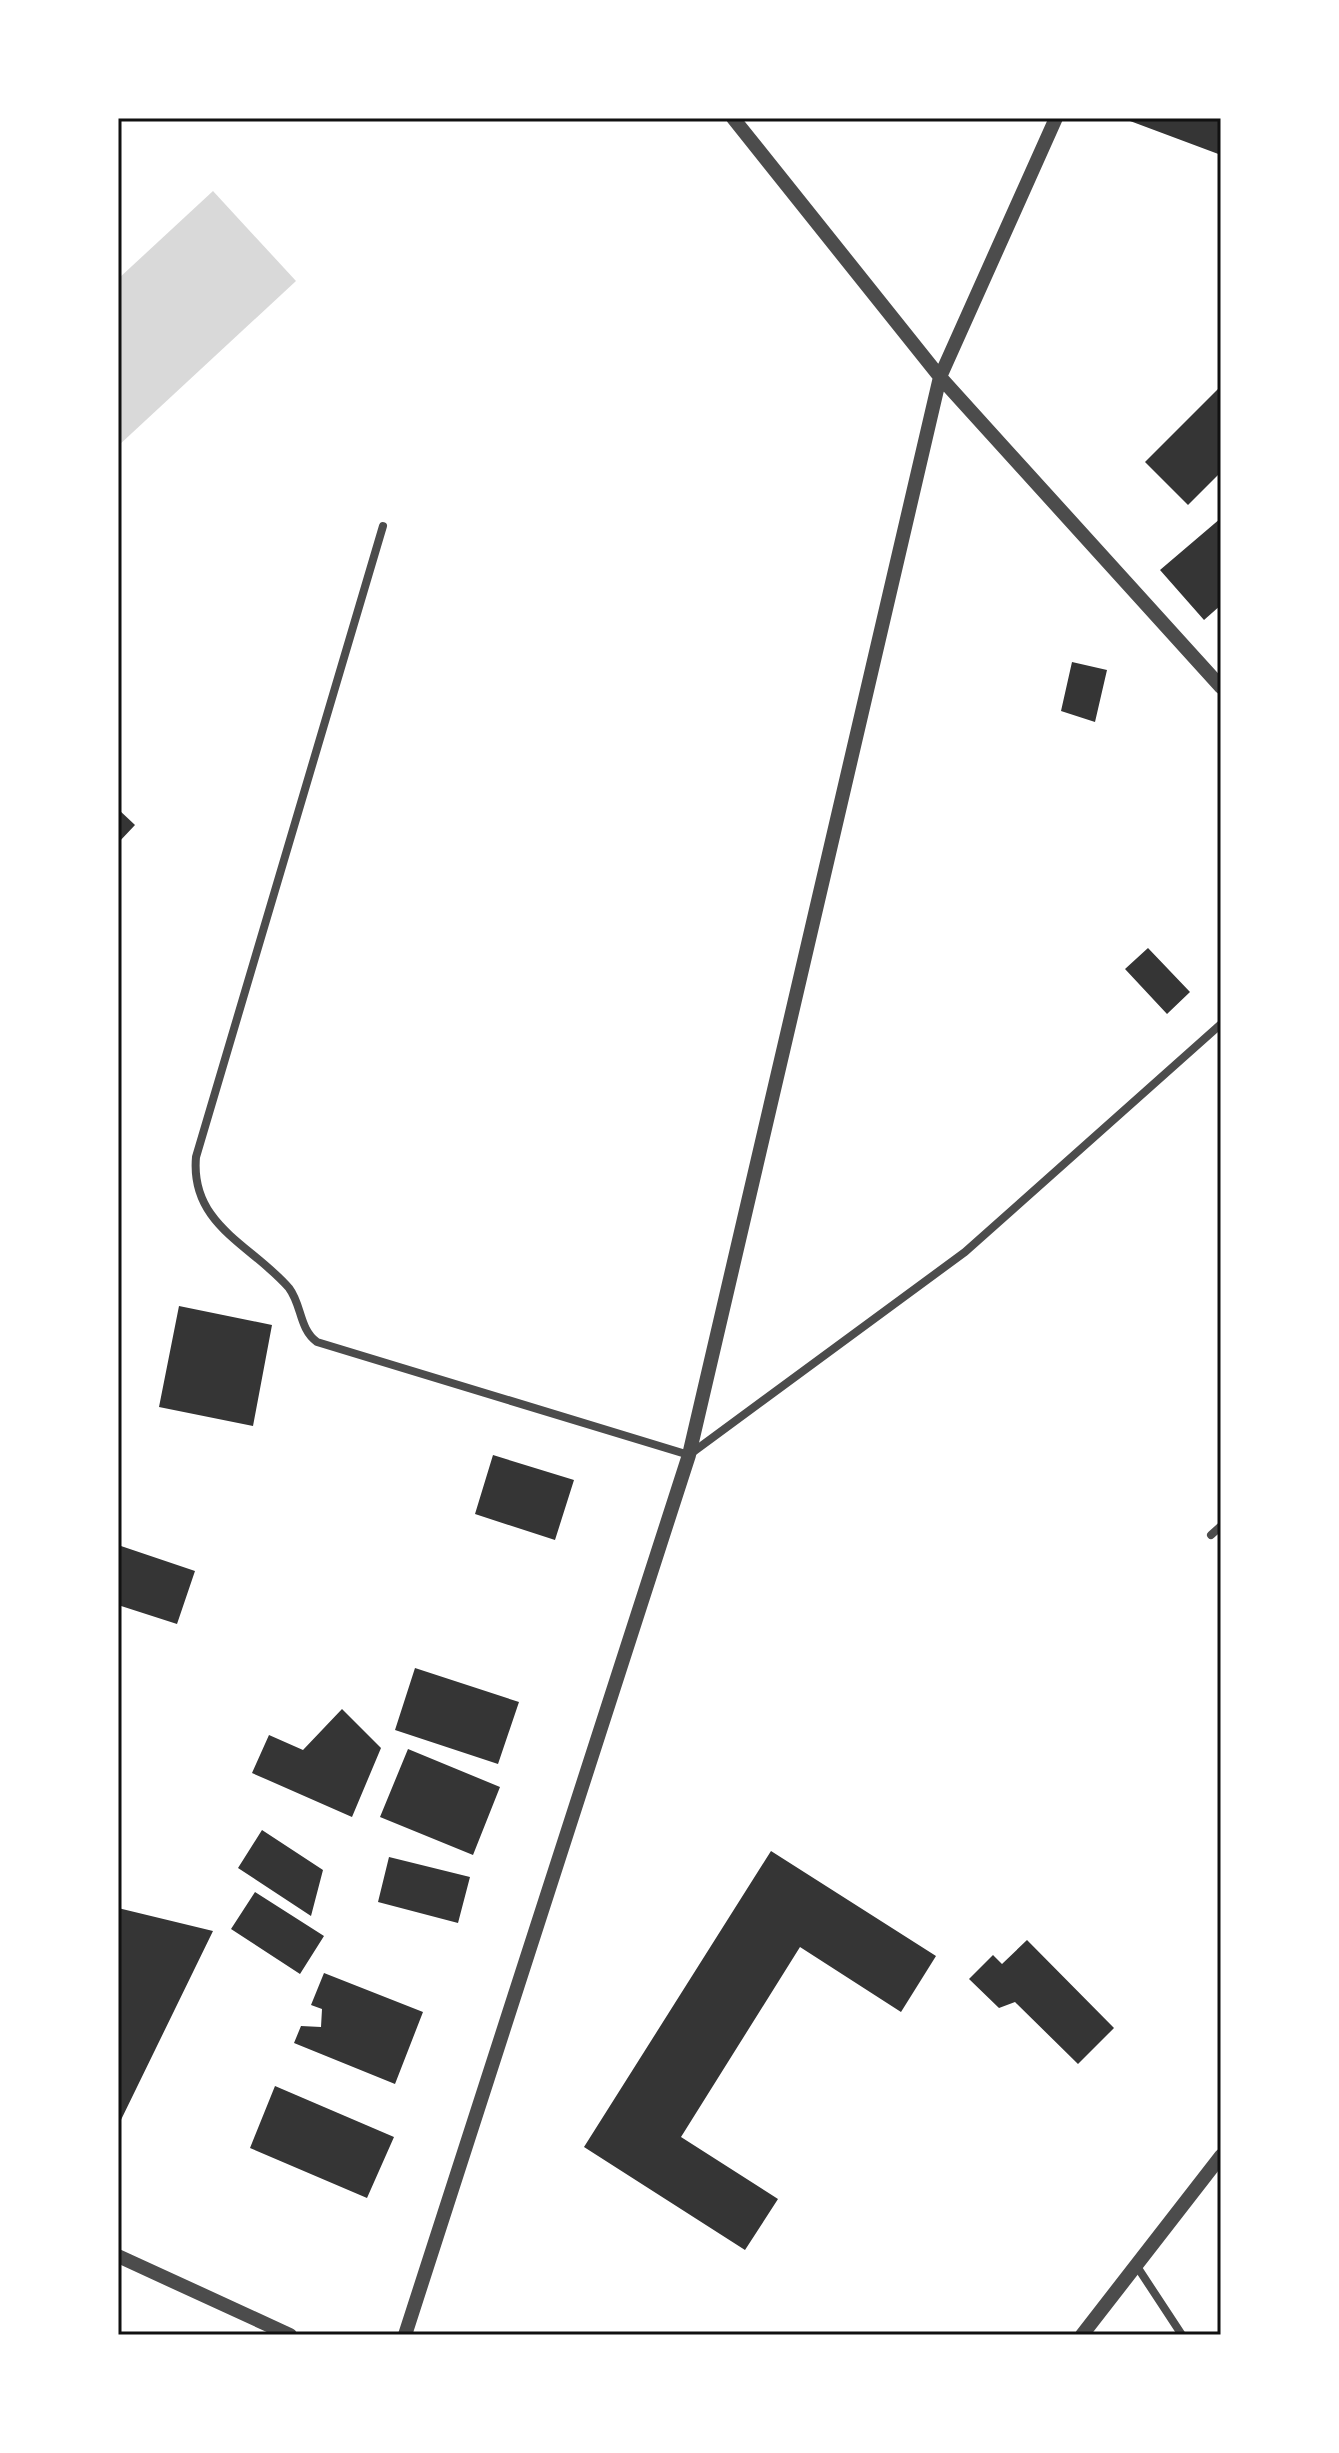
<svg xmlns="http://www.w3.org/2000/svg" width="1339" height="2453" font-family="'Nunito Sans',sans-serif">
	<rect width="100%" height="100%" fill="#fff"/>
	<!-- water -->
	<path fill="#d9d9d9" d="M213,191L296,281L118,446V279Z"/>
	<!-- building -->
	<path fill="#353535" d="M1122,118H1221V155Z
		M1221,386V472L1188,505L1145,462Z
		M1221,518V605L1204,620L1160,570Z
		M1072,662L1107,670L1095,722L1061,711Z
		M118,809L135,825L118,843Z
		M1148,948L1190,992L1167,1014L1125,969Z
		M179,1306L272,1325L253,1426L159,1407Z
		M493,1455L574,1480L555,1540L475,1514Z
		M118,1545L195,1571L177,1624L118,1605Z
		M415,1668L519,1702L498,1764L395,1730Z
		M342,1709L381,1748L352,1817L252,1773L269,1735L303,1750Z
		M408,1749L500,1787L473,1855L380,1817Z
		M262,1830L323,1870L311,1916L238,1868Z
		M771,1851L936,1956L901,2012L800,1947L681,2137L778,2199L745,2250L584,2147Z
		M389,1857L470,1877L458,1923L378,1902Z
		M255,1892L324,1936L300,1974L231,1929Z
		M118,1908L213,1931L118,2126Z
		M1027,1940L1114,2028L1078,2064L1015,2002L999,2008L969,1979L993,1955L1002,1964Z
		M324,1973L423,2012L395,2084L294,2043L301,2026L321,2027L322,2009L311,2005Z
		M275,2086L394,2137L367,2198L250,2148Z"/>
	<g fill="none" stroke-linecap="round" stroke-linejoin="round">
		<!-- minor -->
		<path stroke="#4c4c4c" stroke-width="8" d="M383,526L196,1157C190,1225 252,1245 289,1288C302,1305 299,1329 317,1342L689,1455L965,1252L1221,1024
			M1211,1535L1221,1526
			M1136,2265L1182,2335"/>
		<!-- tertiary -->
		<path stroke="#4c4c4c" stroke-width="14" d="M733,118L940,377L1221,687
			M118,2256L290,2335
			M405,2335L689,1455L940,377L1056,118
			M1082,2335L1221,2156"/>
	</g>
	<!-- border -->
	<rect width="1339" height="2453" fill="none" stroke="#ffffff" stroke-width="240"/>
	<rect x="120" y="120" width="1099" height="2213" fill="none" stroke="#111" stroke-width="3"/>
</svg>
